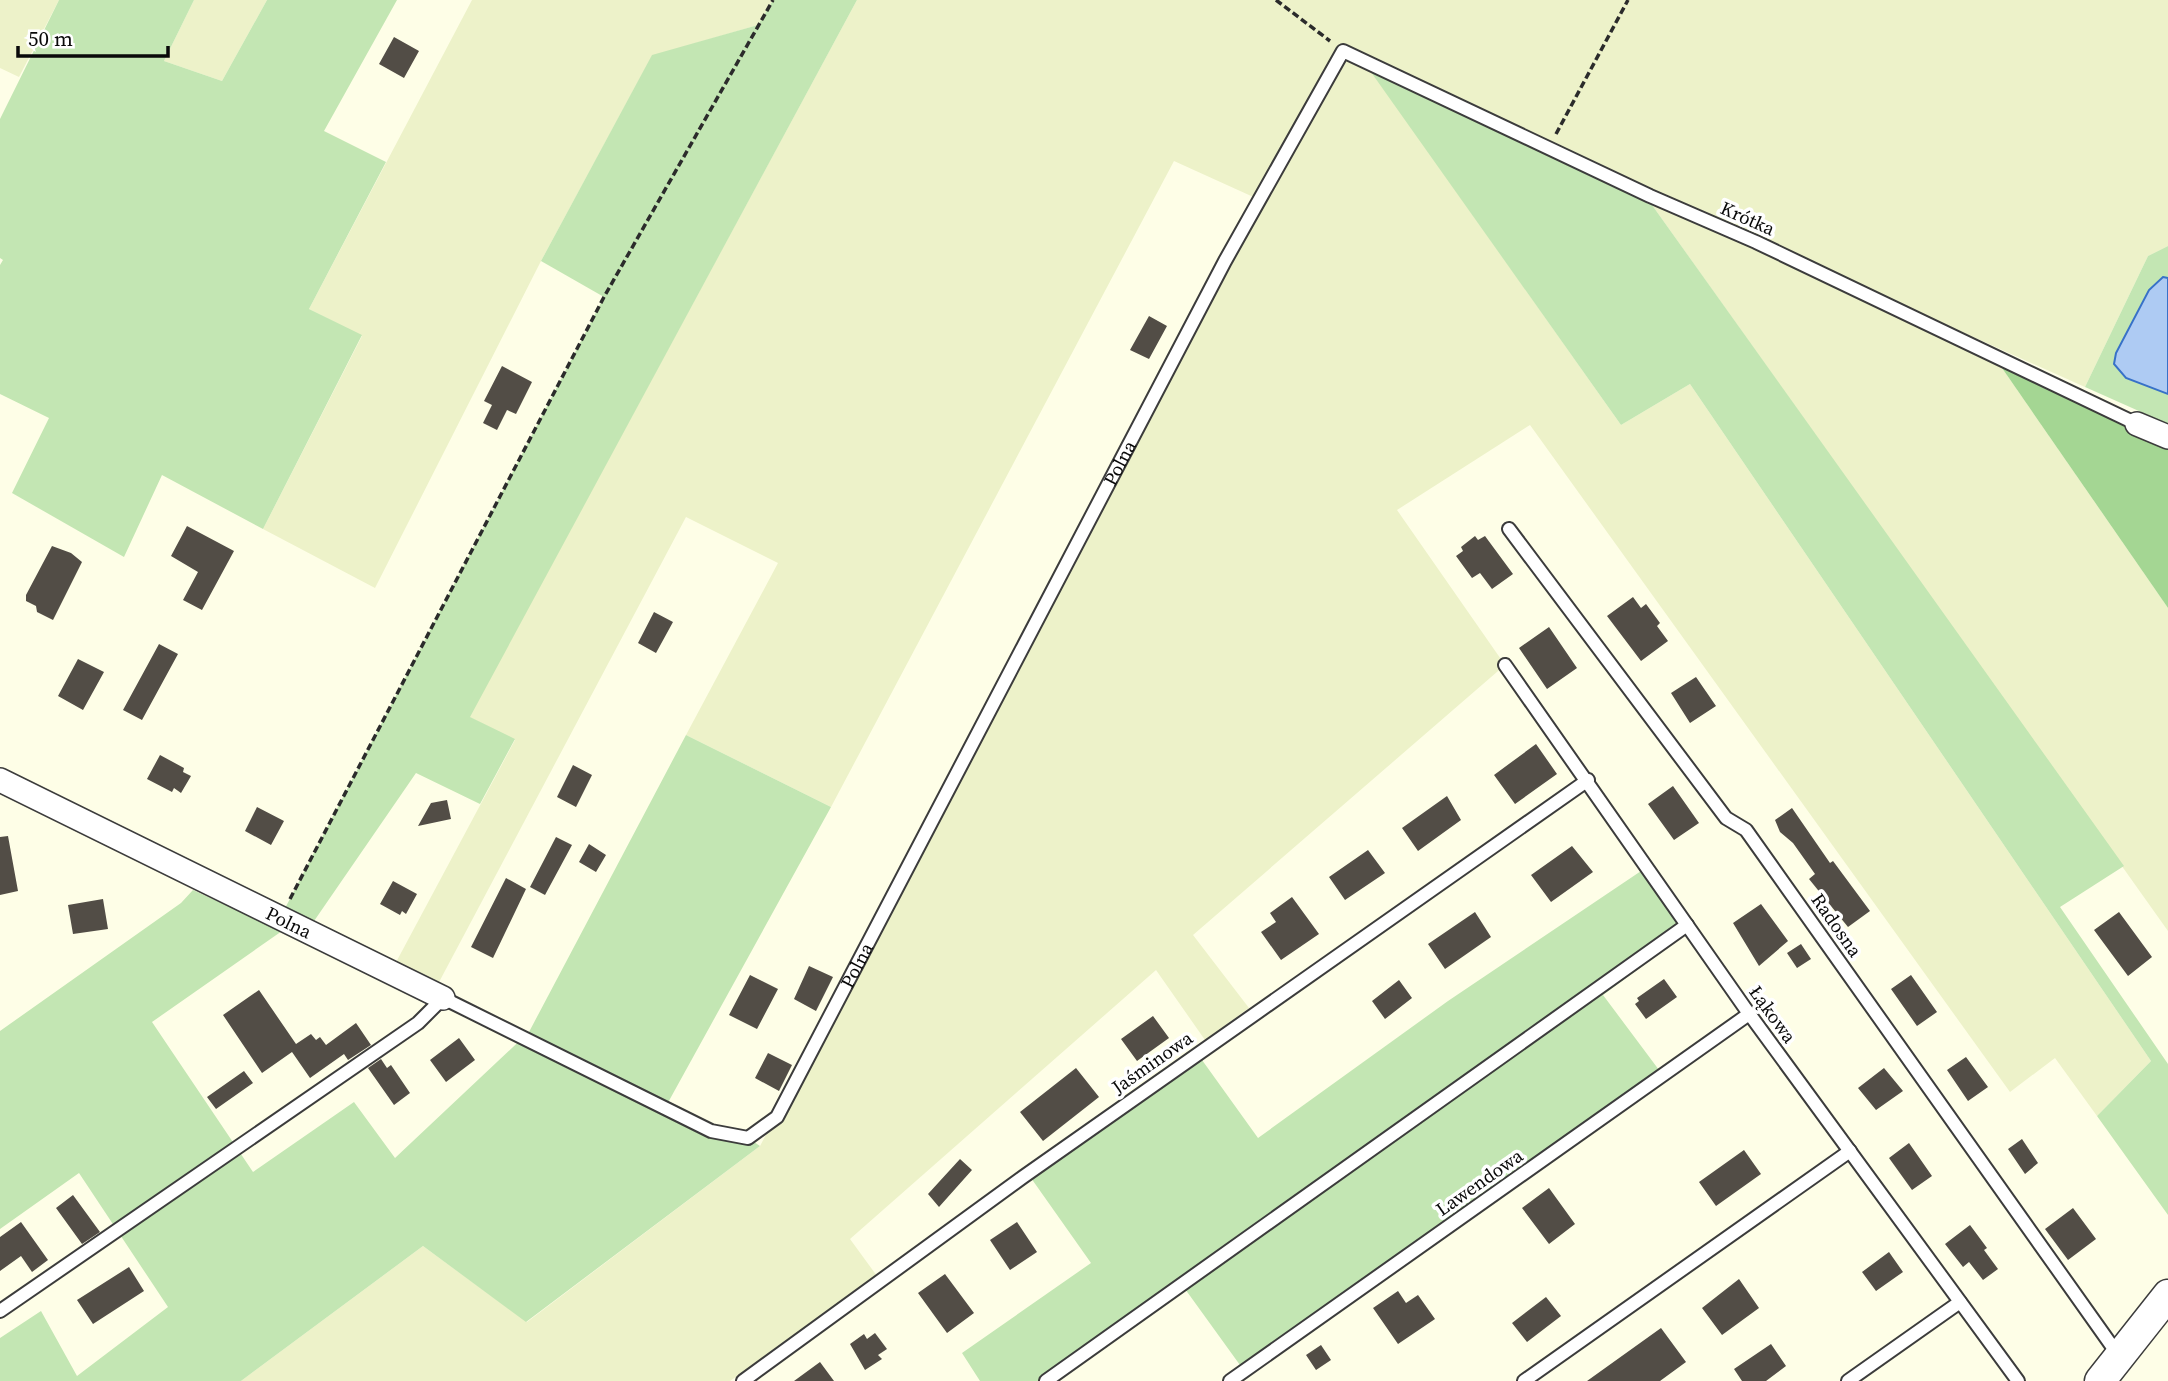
<svg xmlns="http://www.w3.org/2000/svg" width="2168" height="1381" font-family="'Source Serif 4',serif">
	<rect width="100%" height="100%" fill="#fefee7"/>
	<!-- farmland -->
	<path fill="#edf2c9" d="M0,0H59L19,77L0,68Z
		M194,0H267L222,81L164,61Z
		M472,0H773L758,25L652,56L541,261L375,588L263,529L362,336L309,309Z
		M857,0H2168V246L2148,256L2085,387L1367,65L1621,425L1690,384L2151,1061L2097,1116L2055,1058L2010,1092L1530,425L1397,510L1505,665L1193,935L1249,1008L1205,1040L1156,970L850,1239L877,1276L730,1381H241L423,1246L527,1322L760,1146L1260,200L1174,161L831,807L686,735L778,563L686,517L438,984L394,966L515,740L469,717Z
		M1650,196L1993,355L2168,608V931L1652,205Z"/>
	<!-- green -->
	<path fill="#c3e6b3" d="M59,0H194L164,61L222,81L267,0H397L324,131L386,162L309,309L362,335L263,529L162,475L124,557L12,493L49,418L0,394V265L3,260L0,258V119Z
		M773,0H857L470,717L515,739L480,804L416,773L312,924L281,916L604,297L541,261L652,55L758,25Z
		M1361,58L1652,205L2124,866L2060,907L2168,1064V1215L2097,1116L2151,1061L1690,384L1621,425Z
		M2168,246V424L2085,387L2148,256Z
		M686,735L831,807L665,1108L748,1138L760,1146L526,1322L423,1246L241,1381H0V1338L41,1311L77,1376L168,1307L79,1173L0,1229V1031L181,903L193,890L282,931L152,1022L253,1172L354,1102L395,1158L529,1032Z
		M1647,867L1687,933L1603,995L1659,1070L1245,1372L1180,1282L1044,1381H980L962,1353L1091,1263L1031,1178L1202,1060L1258,1138L1448,1001Z"/>
	<!-- forest -->
	<path fill="#a4d693" d="M1993,355L2168,435V608Z"/>
	<!-- water -->
	<path fill="#aecbf3" stroke="#3771c8" stroke-width="2" d="M2163,277L2168,278V394L2126,378L2114,364L2116,353L2149,290Z"/>
	<!-- building -->
	<path fill="#524d46" d="M394,37L419,51L404,78L379,64Z
		M1149,316L1167,326L1149,359L1130,350Z
		M502,366L532,382L516,414L507,410L497,430L483,423L492,405L484,401Z
		M187,526L234,551L202,610L183,600L198,572L171,556Z
		M1475,536L1478,540L1485,536L1513,574L1492,589L1480,573L1472,578L1456,556L1463,551L1461,547Z
		M52,546L71,553L82,562L53,620L37,612L36,606L26,601V595Z
		M1633,597L1641,608L1646,604L1660,623L1657,626L1668,641L1641,661L1607,616Z
		M654,612L673,622L656,653L638,643Z
		M1549,627L1577,668L1547,689L1519,648Z
		M159,644L178,654L142,720L123,710Z
		M78,659L104,672L83,710L58,696Z
		M1696,677L1716,706L1690,723L1671,693Z
		M1536,744L1557,774L1515,804L1494,775Z
		M160,755L184,768L183,772L191,776L181,793L174,788L172,792L147,779Z
		M573,765L592,775L576,807L557,797Z
		M1673,786L1699,823L1674,840L1648,804Z
		M1447,796L1461,820L1418,851L1402,828Z
		M447,800L451,819L418,826L431,803Z
		M257,807L284,821L271,845L245,831Z
		M1792,808L1830,863L1833,861L1870,911L1848,927L1809,879L1815,874L1793,843L1780,832L1775,820Z
		M8,836L18,891L0,895V837Z
		M556,837L572,845L545,895L530,887Z
		M589,844L606,855L596,872L579,862Z
		M1572,846L1593,872L1551,902L1531,875Z
		M1368,850L1385,873L1345,900L1329,877Z
		M506,878L526,889L493,958L471,947Z
		M393,881L417,894L406,914L402,911L400,915L380,904Z
		M1292,897L1319,934L1281,960L1261,932L1276,922L1270,913Z
		M103,899L108,929L73,934L68,905Z
		M1761,904L1788,941L1759,966L1733,923Z
		M1475,912L1491,937L1445,969L1428,944Z
		M2119,912L2152,957L2128,976L2094,930Z
		M1801,944L1811,959L1797,968L1787,953Z
		M809,966L833,977L816,1011L794,999Z
		M750,975L778,989L757,1029L729,1015Z
		M1911,975L1937,1012L1917,1026L1891,989Z
		M1664,979L1677,997L1646,1019L1635,1004L1639,1001L1637,998Z
		M1399,980L1412,998L1385,1019L1372,1001Z
		M259,990L296,1044L311,1034L316,1040L320,1037L326,1045L356,1023L371,1045L348,1060L344,1054L310,1078L292,1052L262,1073L223,1015Z
		M1153,1016L1169,1038L1137,1061L1121,1039Z
		M459,1038L475,1060L446,1082L430,1060Z
		M768,1053L792,1065L779,1091L755,1078Z
		M1966,1057L1988,1087L1968,1101L1947,1070Z
		M381,1059L387,1068L391,1065L410,1093L394,1105L368,1068Z
		M1076,1068L1099,1097L1043,1141L1020,1112Z
		M1884,1068L1903,1091L1876,1110L1858,1088Z
		M244,1071L253,1083L216,1109L207,1097Z
		M2022,1139L2038,1163L2025,1174L2008,1149Z
		M1909,1143L1932,1176L1912,1190L1889,1158Z
		M1744,1150L1761,1174L1716,1206L1699,1182Z
		M960,1159L972,1170L939,1207L928,1194Z
		M1549,1188L1575,1224L1549,1244L1522,1208Z
		M73,1195L100,1232L82,1244L56,1208Z
		M2073,1208L2096,1239L2068,1260L2045,1229Z
		M21,1222L48,1260L32,1272L21,1256L0,1271V1237Z
		M1017,1222L1037,1252L1010,1270L990,1240Z
		M1970,1225L1987,1248L1984,1250L1998,1269L1983,1280L1969,1262L1963,1267L1945,1244Z
		M1889,1252L1903,1272L1876,1291L1862,1272Z
		M129,1267L144,1291L93,1324L77,1300Z
		M945,1274L974,1313L947,1333L918,1293Z
		M1739,1279L1759,1308L1722,1335L1702,1308Z
		M1398,1291L1406,1303L1418,1295L1435,1319L1398,1344L1373,1308Z
		M1546,1297L1561,1316L1527,1342L1512,1323Z
		M1661,1328L1686,1362L1660,1381H1587Z
		M875,1333L887,1349L878,1355L882,1359L865,1370L850,1344L864,1334L867,1339Z
		M1771,1344L1786,1366L1766,1381H1742L1734,1369Z
		M1321,1345L1331,1360L1316,1370L1306,1355Z
		M820,1362L834,1381H794Z"/>
	<g fill="none" stroke-linecap="round" stroke-linejoin="round">
		<defs>
			<g id="service">
				<path d="M1509,529L1726,818L1746,830L2119,1356"/>
				<path d="M1505,665L1745,1008L2018,1381"/>
				<path id="s1" d="M0,1311L418,1023L443,998L711,1131L748,1138L777,1117L1225,261L1343,51L1650,196L1756,242L2137,424"/>
				<path d="M743,1381L1023,1177L1588,780"/>
				<path d="M1046,1381L1687,925"/>
				<path d="M1230,1381L1749,1014"/>
				<path d="M1524,1381L1850,1151"/>
				<path d="M1848,1381L1960,1302"/>
			</g>
			<g id="minor">
				<path d="M2137,424L2168,437"/>
				<path id="s2" d="M0,780L443,998"/>
			</g>
			<path id="tertiary" d="M2100,1381L2168,1295"/>
		</defs>
		<!-- service casing -->
		<use href="#service" stroke="#3c3c3c" stroke-width="16"/>
		<!-- minor casing -->
		<use href="#minor" stroke="#3c3c3c" stroke-width="26"/>
		<!-- tertiary casing -->
		<use href="#tertiary" stroke="#3c3c3c" stroke-width="33"/>
		<!-- path -->
		<path stroke="#2b2b2b" stroke-width="3.5" stroke-dasharray="7 3.5" stroke-linecap="butt" d="M1276,0L1330,41
			M1556,134L1628,0
			M290,899L604,297L773,0"/>
		<!-- service -->
		<use href="#service" stroke="#fff" stroke-width="12"/>
		<!-- minor -->
		<use href="#minor" stroke="#fff" stroke-width="23"/>
		<!-- tertiary -->
		<use href="#tertiary" stroke="#fff" stroke-width="30"/>
	</g>
	<g text-anchor="middle" stroke-width="7" stroke-linejoin="round" paint-order="stroke">
		<!-- street labels -->
		<g font-size="19" fill="#090909" stroke="#fff">
			<text transform="translate(1748 218) rotate(24)" y="7">Krótka</text>
			<text dy="7" stroke="none"><textPath href="#s1" startOffset="1654">Polna</textPath></text>
			<text dy="7" stroke="none"><textPath href="#s2" startOffset="322">Polna</textPath></text>
			<text transform="translate(1837 925) rotate(55)" y="7">Radosna</text>
			<text dy="7" stroke="none"><textPath href="#s1" startOffset="1087">Polna</textPath></text>
			<text transform="translate(1773 1014) rotate(54)" y="7">Łąkowa</text>
			<text transform="translate(1152 1062) rotate(-35)" y="7">Jaśminowa</text>
			<text transform="translate(1479 1182) rotate(-35)" y="7">Lawendowa</text>
		</g>
	</g>
	<!-- scale -->
	<path d="M18 46v10h150v-10" fill="none" stroke="#090909" stroke-width="3.5"/>
	<text x="28" y="46" font-size="21" fill="#090909" stroke="#ffffff" stroke-width="5" paint-order="stroke">50 m</text>
</svg>
